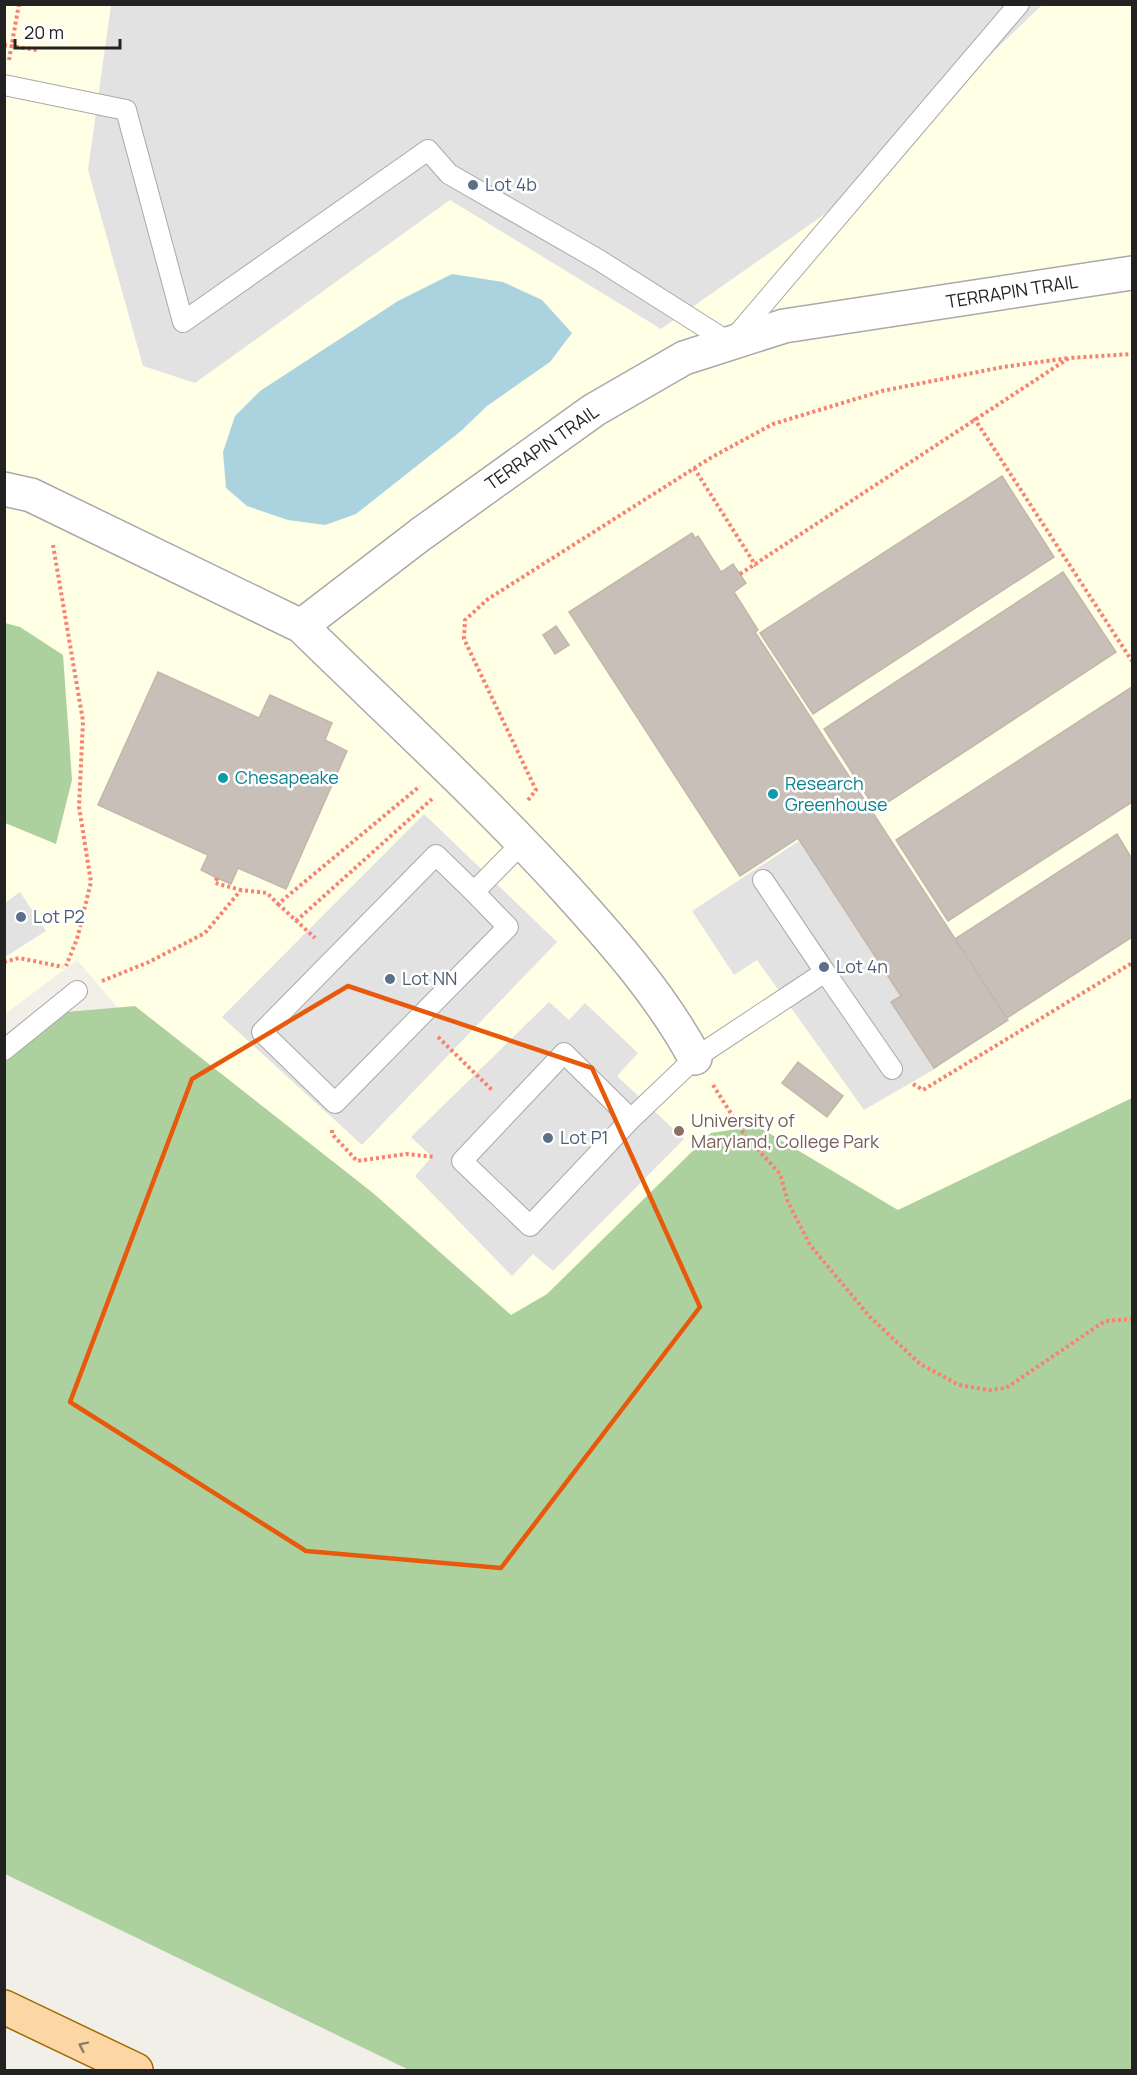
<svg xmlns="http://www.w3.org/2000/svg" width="1137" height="2075" font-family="Manrope,sans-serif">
	<rect width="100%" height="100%" fill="#f2efe9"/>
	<!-- education -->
	<path fill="#ffffe5" d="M5,5H1132V2070L596,1568L77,960L5,1014Z"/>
	<!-- forest -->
	<path fill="#add19e" d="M5,623L20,627L63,655L72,780L56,844L5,823Z
		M135,1006L373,1193L511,1315L547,1294L711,1133L757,1126L898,1210L1132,1098V2070H409L5,1874L4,1059L66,1012Z"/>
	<!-- parking -->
	<path fill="#e2e2e2" d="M111,5H1042L825,214L661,329L450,200L195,383L143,366L88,170Z
		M424,814L557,942L362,1145L222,1017Z
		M802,839L905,996L895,1002L938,1067L864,1110L757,960L734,975L692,911Z
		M20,892L46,931L5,957V903Z
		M549,1002L569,1020L585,1003L638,1053L617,1076L684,1139L553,1271L533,1254L512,1276L415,1176L432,1157L411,1137Z"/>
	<!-- water -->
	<path fill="#aad3df" d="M452,274L503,282L542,300L572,333L550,362L487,406L461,431L356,514L325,525L288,520L247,506L226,488L223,452L235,416L260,391L398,301Z"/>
	<!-- building -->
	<path fill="#c7bfb8" stroke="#c4b6ab" stroke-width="1.5" d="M1002,476L1054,557L813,714L760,633Z
		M692,533L695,538L698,536L721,572L733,564L746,583L734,592L758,630L755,632L1008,1020L934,1068L891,1002L901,996L798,838L740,876L569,612Z
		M1063,572L1116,652L876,810L824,729Z
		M556,626L569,645L555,654L543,635Z
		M158,672L259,718L270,695L332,723L325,740L347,751L286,889L238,868L231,884L217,878L201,870L208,855L98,805Z
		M1132,687V802L948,921L896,840Z
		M1117,834L1132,859V937L1007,1018L955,939Z
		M798,1062L843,1096L827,1117L782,1083Z"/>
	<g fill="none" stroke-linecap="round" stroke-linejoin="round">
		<defs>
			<path id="service" d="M4,85L126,110L183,322L428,150L449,174L599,260L730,343L1019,4
				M474,892L508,927L335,1103L262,1032L436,855L474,892L523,842
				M825,972L892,1069
				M4,1050L77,991
				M564,1053L631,1119L530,1226L462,1161Z
				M631,1119L695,1058L825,972L763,880"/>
			<path id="minor" d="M4,489L31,495L301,626L421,534L594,410L684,358L784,326L1132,273
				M301,626C390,713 482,797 566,889C614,942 661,995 695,1058"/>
			<path id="primary" d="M4,2007L136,2070"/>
		</defs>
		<!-- service casing -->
		<use href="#service" stroke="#a9a9a9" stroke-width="22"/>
		<!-- minor casing -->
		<use href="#minor" stroke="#a9a9a9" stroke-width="36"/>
		<!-- primary casing -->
		<use href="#primary" stroke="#a06b00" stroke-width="36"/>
		<!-- path -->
		<path stroke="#fa8072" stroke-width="4" stroke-dasharray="3 3" stroke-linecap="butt" d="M4,45L37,50
			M9,60L19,4
			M974,418L1132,661
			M694,468L756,566
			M53,545L83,721L79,807L91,882L77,939L66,966
			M740,574L1069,358L1132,354
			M528,800L536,790L464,639L465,620L488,599L712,457L773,424L882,391L1003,367L1069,358
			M217,878L215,883L241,890
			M278,904L315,938
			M296,921L432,799
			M4,962L19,958L63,967
			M102,981L149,962L205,933L241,890L267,893L278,904L420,786
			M438,1037L493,1091
			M913,1084L923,1090L1132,963
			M713,1085L744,1134L780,1174L788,1202L810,1245L870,1317L920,1364L959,1385L989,1390L1006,1388L1105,1321L1132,1319
			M332,1130V1134L357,1161L406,1154L435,1157"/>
		<!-- service -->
		<use href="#service" stroke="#fff" stroke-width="20"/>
		<!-- minor -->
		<use href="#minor" stroke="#fff" stroke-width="33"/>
		<!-- primary -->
		<use href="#primary" stroke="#fcd6a4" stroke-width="33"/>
	</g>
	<!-- one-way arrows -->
	<defs><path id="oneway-chevron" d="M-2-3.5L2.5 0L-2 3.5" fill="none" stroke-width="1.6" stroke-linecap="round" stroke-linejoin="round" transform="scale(1.5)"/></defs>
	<use stroke="#8f7c63" href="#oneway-chevron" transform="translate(83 2046) rotate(-154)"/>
	<!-- marked area -->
	<path fill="none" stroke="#e8590c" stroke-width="4.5" stroke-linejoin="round" d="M348,986L592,1068L700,1307L501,1568L306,1551L70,1402L192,1079Z"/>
	<!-- markers -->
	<g fill="#5c6f8a" stroke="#fff" stroke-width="2">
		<circle cx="473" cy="185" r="6"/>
		<circle cx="21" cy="917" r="6"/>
		<circle cx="824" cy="967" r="6"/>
		<circle cx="390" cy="979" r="6"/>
		<circle cx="548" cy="1138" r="6"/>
	</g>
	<g fill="#0f9aa8" stroke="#fff" stroke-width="2">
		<circle cx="223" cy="778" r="6"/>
		<circle cx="773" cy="794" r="6"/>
	</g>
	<circle fill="#8d6e63" stroke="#fff" stroke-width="2" cx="679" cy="1131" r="6"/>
	<g text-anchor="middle" stroke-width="5" stroke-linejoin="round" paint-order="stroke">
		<!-- service labels -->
		<g font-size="18" fill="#4e5e75" stroke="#fff" text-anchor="start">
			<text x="485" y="191">Lot 4b</text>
			<text x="33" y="923">Lot P2</text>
			<text x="836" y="973">Lot 4n</text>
			<text x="402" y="985">Lot NN</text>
			<text x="560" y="1144">Lot P1</text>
		</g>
		<!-- street labels -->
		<g font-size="18" fill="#222" stroke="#fff">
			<text transform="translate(1012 292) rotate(-9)" y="6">TERRAPIN TRAIL</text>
			<text transform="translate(542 448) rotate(-35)" y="6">TERRAPIN TRAIL</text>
		</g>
		<!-- culture labels -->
		<g font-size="18" fill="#0d838f" stroke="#fff" text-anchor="start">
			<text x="235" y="784">Chesapeake</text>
			<text x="785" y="790">Research<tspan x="785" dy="21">Greenhouse</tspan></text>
		</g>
		<!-- education labels -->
		<g font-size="18" fill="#785e54" stroke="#fff" text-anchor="start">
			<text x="691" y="1127">University of<tspan x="691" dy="21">Maryland, College Park</tspan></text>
		</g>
	</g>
	<!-- border -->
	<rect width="1137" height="2075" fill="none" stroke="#222222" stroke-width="12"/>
	<!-- scale -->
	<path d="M15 39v9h105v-9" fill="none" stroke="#222222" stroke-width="3"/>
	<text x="24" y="39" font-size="18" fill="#222222" stroke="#ffffff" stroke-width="4.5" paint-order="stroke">20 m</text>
</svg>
